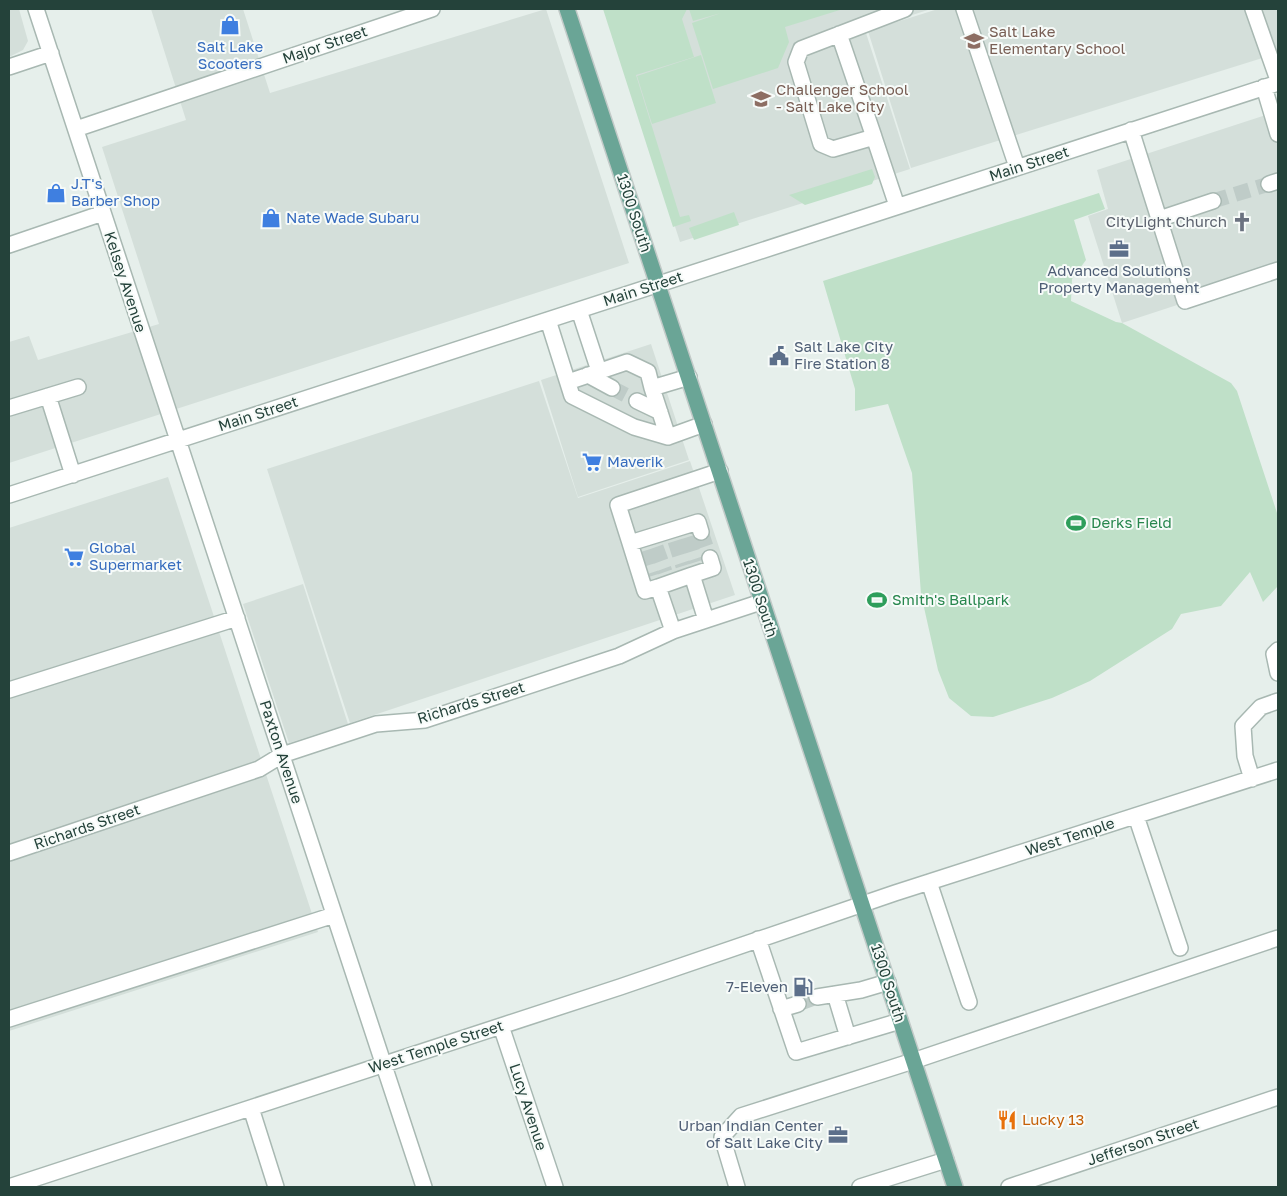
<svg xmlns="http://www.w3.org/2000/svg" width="1287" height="1196" font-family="'Golos Text',sans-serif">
	<rect width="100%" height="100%" fill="#e6efeb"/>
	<!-- built -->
	<path fill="#d4dfda" d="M9,9H19L28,41L23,50L9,57Z
		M151,9H243L270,93L546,9L629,263L9,463V342L29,336L38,360L159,324L102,147L186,120Z
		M605,9H931L865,30L910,169L680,242Z
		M938,9H1278V53L911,168L868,31Z
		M1278,111V272L1122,323L1088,216L1108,209L1097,170Z
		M651,344L689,460L578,497L541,380Z
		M539,381L578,498L690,461L735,595L350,723L267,469Z
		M168,477L318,932L9,1031V528Z
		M303,584L348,724L289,743L243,604Z"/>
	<!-- green -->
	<path fill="#bfe0c8" d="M603,9H687L682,19L694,57L636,75L680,217L689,215L691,221L673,227Z
		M689,9H843L785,27L789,42L778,68L713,89L692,23L721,13L693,21Z
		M701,55L716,103L652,124L637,76Z
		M872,169L875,177L872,184L805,205L789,195Z
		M1099,193L1105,209L1074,220L1086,260L1072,279L1071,301L1116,322L1122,323L1231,383L1237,391L1278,516V586L1263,602L1250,572L1221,606L1181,614L1172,629L1090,681L1052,698L993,717L971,716L949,698L938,670L921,594L912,473L888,404L855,411V389L823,281Z
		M734,212L739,225L694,240L689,228Z"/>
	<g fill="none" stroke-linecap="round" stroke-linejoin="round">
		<!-- minor-tunnel -->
		<path stroke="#bfccc8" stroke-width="15" stroke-dasharray="15 8" stroke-linecap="butt" d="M1213,201L1269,184
			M612,388L637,401
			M701,532L710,558
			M688,537L696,562
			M675,541L683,566
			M656,547L665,572
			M644,551L652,576
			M798,1004L817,997"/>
		<defs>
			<path id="minor" d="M36,9L424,1187
				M964,9L1017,167
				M1253,9L1278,80
				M839,34L874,137
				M9,67L51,53
				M1264,87L1278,134
				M76,129L432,9
				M1131,130L1185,301L1278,270
				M1269,184L1278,181
				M897,206L874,137L833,149L821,144L796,62L801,49L905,9
				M1159,219L1213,201
				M9,245L103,213
				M579,310L599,371
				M548,320L572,396L634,427L668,437L704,424
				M588,375L612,388
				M568,382L627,362L648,372L652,388
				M48,396L73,475
				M637,401L660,412
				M9,408L78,387
				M668,437L652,388L689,377
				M9,495L1278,83
				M701,532L698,522L630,543L618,505L720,471
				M630,543L645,591L658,587
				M692,575L713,568L710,558
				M673,631L658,587L692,575L706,620
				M1278,650L1274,654L1278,673
				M9,690L237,618
				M1252,779L1245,756L1243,726L1261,707L1278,701
				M1136,816L1180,948
				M9,853L259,769L282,755L376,724L425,720L619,656L673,631L761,602
				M929,882L969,1002
				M758,939L796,1052L900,1021
				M835,994L848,1037
				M817,997L861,990L888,982
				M781,1009L798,1004
				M9,1019L334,915
				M501,1026L555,1187
				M251,1108L276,1187
				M9,1187L620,987L895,893L1278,770
				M737,1187L722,1137L741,1116L913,1061L1278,938
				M860,1187L946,1160
				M1009,1187L1278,1097"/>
			<path id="major" d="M567,9L955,1187"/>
		</defs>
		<!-- minor casing -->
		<use href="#minor" stroke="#a8b8b2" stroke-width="18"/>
		<!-- major casing -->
		<use href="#major" stroke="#c2cac8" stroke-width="18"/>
		<!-- minor -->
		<use href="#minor" stroke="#fff" stroke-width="15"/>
		<!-- major -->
		<use href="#major" stroke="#6aa596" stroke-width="15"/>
	</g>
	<!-- icons -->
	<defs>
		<symbol id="shop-bare" viewBox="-9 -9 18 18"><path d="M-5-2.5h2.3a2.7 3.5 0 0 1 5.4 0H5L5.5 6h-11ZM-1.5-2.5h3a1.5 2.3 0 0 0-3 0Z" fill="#3f7fe0" stroke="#f7fbf9" stroke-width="2.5" paint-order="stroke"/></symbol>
		<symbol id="school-bare" viewBox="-9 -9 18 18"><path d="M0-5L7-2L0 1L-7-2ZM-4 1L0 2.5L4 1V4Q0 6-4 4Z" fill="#8d6e63" stroke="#f7fbf9" stroke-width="2.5" paint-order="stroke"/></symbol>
		<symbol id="church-bare" viewBox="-9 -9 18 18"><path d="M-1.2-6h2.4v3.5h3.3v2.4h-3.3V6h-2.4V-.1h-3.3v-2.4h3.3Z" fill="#6b7280" stroke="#f7fbf9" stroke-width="2.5" paint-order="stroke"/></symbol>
		<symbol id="office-bare" viewBox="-9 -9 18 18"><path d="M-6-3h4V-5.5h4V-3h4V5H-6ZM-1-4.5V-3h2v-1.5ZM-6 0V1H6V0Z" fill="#5c6f8a" stroke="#f7fbf9" stroke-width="2.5" paint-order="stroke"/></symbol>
		<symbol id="civic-bare" viewBox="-9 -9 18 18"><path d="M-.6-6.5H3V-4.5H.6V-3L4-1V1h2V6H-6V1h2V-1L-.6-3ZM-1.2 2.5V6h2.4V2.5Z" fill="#5c6f8a" stroke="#f7fbf9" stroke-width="2.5" paint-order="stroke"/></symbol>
		<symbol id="supermarket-bare" viewBox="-9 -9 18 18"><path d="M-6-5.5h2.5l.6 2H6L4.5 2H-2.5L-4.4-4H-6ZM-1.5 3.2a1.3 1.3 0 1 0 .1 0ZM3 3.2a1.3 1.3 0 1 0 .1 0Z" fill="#3f7fe0" stroke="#f7fbf9" stroke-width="2.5" paint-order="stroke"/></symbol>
		<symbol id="stadium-bare" viewBox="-9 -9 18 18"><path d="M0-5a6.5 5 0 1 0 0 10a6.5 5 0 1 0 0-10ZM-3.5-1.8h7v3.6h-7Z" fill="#2e9e5b" stroke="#f7fbf9" stroke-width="2.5" paint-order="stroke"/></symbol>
		<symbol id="fuel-bare" viewBox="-9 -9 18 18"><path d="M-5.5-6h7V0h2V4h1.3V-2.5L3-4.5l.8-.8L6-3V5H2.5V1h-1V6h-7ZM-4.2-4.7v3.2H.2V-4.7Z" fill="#5c6f8a" stroke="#f7fbf9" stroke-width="2.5" paint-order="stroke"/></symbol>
		<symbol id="restaurant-bare" viewBox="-9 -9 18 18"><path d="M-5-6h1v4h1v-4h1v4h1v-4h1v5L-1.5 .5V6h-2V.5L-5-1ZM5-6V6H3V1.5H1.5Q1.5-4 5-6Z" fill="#e8710a" stroke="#f7fbf9" stroke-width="2.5" paint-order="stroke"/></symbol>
	</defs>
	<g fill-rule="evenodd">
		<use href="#shop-bare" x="216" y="11" width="28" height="28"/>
		<use href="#school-bare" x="960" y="27" width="28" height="28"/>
		<use href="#school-bare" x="747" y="85" width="28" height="28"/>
		<use href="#shop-bare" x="42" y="179" width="28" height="28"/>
		<use href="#shop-bare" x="257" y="204" width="28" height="28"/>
		<use href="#church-bare" x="1228" y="208" width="28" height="28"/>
		<use href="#office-bare" x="1105" y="235" width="28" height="28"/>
		<use href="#civic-bare" x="765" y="342" width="28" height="28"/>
		<use href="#supermarket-bare" x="578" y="448" width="28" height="28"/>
		<use href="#stadium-bare" x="1062" y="509" width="28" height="28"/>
		<use href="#supermarket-bare" x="60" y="543" width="28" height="28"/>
		<use href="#stadium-bare" x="863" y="586" width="28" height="28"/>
		<use href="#fuel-bare" x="789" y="973" width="28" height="28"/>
		<use href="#restaurant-bare" x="993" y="1106" width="28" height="28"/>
		<use href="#office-bare" x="824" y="1121" width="28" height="28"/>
	</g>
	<g text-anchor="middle" stroke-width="4" stroke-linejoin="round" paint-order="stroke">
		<!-- education labels -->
		<g font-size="15" fill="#785e54" stroke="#f7fbf9" text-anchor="start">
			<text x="989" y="37">Salt Lake<tspan x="989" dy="17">Elementary School</tspan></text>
			<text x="776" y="95">Challenger School<tspan x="776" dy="17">- Salt Lake City</tspan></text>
		</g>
		<!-- street labels -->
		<g font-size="15" fill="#24423a" stroke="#f7fbf9">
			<text transform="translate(325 45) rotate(-19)" y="5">Major Street</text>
			<text transform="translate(1029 164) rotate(-18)" y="5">Main Street</text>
			<text transform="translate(634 213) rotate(72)" y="5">1300 South</text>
			<text transform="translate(125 282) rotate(72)" y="5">Kelsey Avenue</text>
			<text transform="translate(643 289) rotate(-18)" y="5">Main Street</text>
			<text transform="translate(258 414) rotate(-18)" y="5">Main Street</text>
			<text transform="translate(760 598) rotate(72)" y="5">1300 South</text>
			<text transform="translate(471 703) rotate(-17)" y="5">Richards Street</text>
			<text transform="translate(281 752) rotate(72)" y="5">Paxton Avenue</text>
			<text transform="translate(87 827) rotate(-19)" y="5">Richards Street</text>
			<text transform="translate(1070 837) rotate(-18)" y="5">West Temple</text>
			<text transform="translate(888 983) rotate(72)" y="5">1300 South</text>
			<text transform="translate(436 1047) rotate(-18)" y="5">West Temple Street</text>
			<text transform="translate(528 1107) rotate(72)" y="5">Lucy Avenue</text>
			<text transform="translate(1143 1142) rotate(-19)" y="5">Jefferson Street</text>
		</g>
		<!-- shop labels -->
		<g font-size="15" fill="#366cbe" stroke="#f7fbf9" text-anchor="start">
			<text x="230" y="52" text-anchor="middle">Salt Lake<tspan x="230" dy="17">Scooters</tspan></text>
			<text x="71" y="189">J.T's<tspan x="71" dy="17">Barber Shop</tspan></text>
			<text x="286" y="223">Nate Wade Subaru</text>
			<text x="607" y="467">Maverik</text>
			<text x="89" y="553">Global<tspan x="89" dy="17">Supermarket</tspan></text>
		</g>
		<!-- worship labels -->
		<g font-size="15" fill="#5b616d" stroke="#f7fbf9" text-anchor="end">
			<text x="1227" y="227">CityLight Church</text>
		</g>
		<!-- service labels -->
		<g font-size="15" fill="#4e5e75" stroke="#f7fbf9" text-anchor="end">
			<text x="1119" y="276" text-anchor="middle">Advanced Solutions<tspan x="1119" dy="17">Property Management</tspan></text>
			<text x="794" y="352" text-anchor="start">Salt Lake City<tspan x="794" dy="17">Fire Station 8</tspan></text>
			<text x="788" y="992">7-Eleven</text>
			<text x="823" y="1131">Urban Indian Center<tspan x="823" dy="17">of Salt Lake City</tspan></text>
		</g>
		<!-- leisure labels -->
		<g font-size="15" fill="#27864d" stroke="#f7fbf9" text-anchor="start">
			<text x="1091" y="528">Derks Field</text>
			<text x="892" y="605">Smith's Ballpark</text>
		</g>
		<!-- food labels -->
		<g font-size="15" fill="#c56008" stroke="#f7fbf9" text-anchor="start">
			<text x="1022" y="1125">Lucky 13</text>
		</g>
	</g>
	<!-- border -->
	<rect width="1287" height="1196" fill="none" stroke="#24423a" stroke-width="20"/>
</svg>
